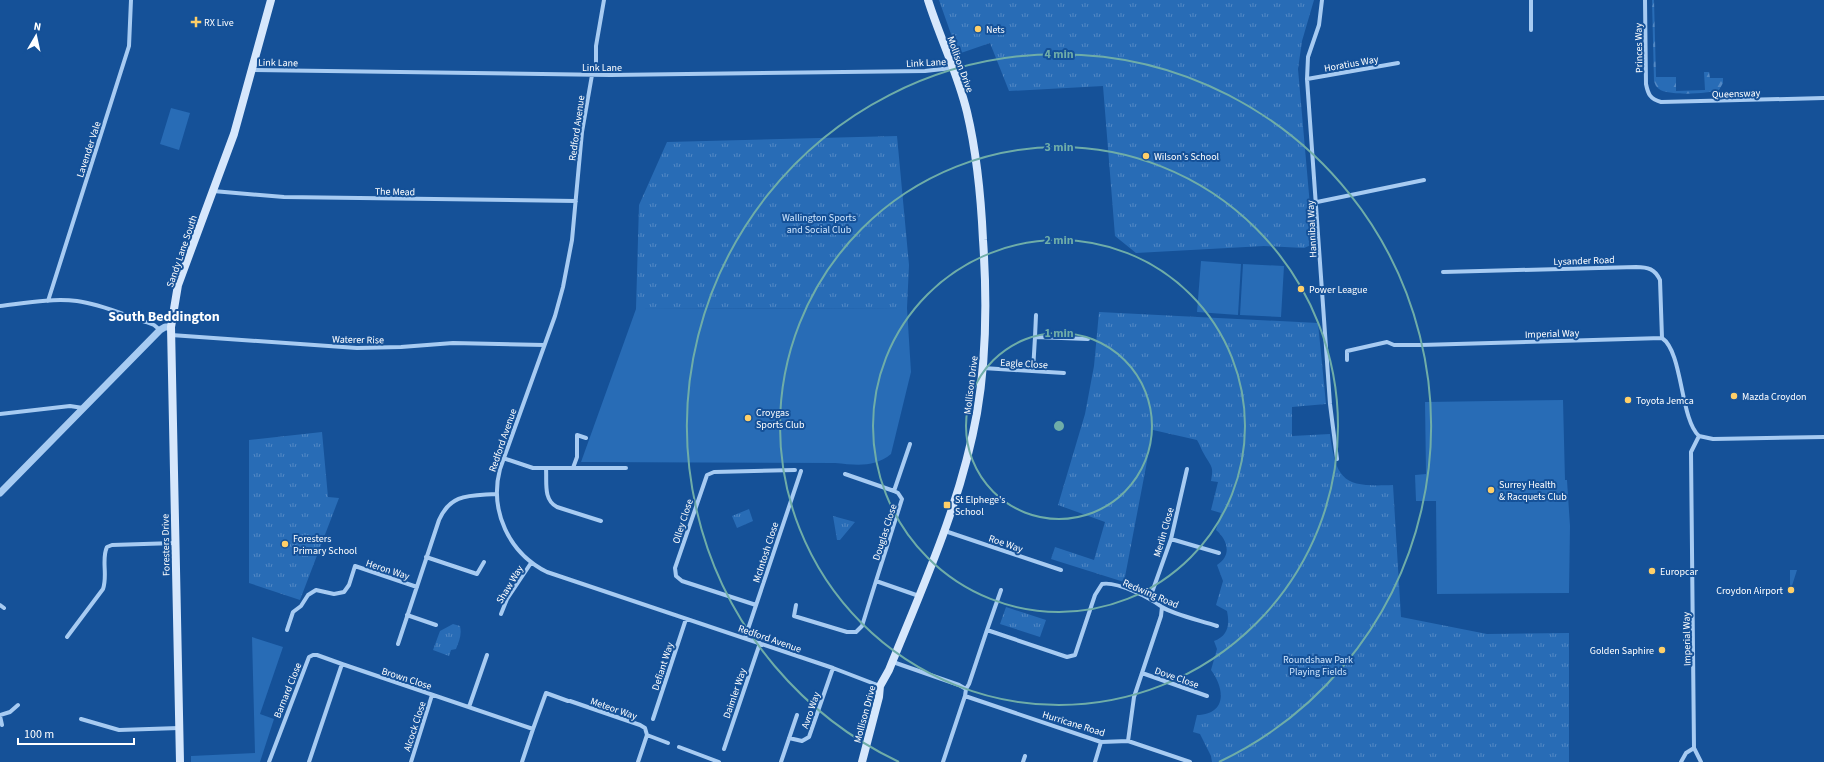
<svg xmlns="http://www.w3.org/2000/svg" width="1824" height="762" font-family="'Source Sans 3',sans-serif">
	<defs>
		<pattern id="forest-firs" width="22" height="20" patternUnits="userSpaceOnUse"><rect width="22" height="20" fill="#286cb6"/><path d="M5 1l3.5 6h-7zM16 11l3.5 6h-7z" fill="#5389c5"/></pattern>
		<pattern id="park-tufts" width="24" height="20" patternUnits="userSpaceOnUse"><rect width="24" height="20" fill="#286cb6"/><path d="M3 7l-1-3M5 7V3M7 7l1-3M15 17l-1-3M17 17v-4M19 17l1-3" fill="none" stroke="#5389c5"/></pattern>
	</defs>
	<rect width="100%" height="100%" fill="#155198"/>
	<!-- grass -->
	<path fill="#286cb6" d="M171,108L190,113L179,150L160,144Z
		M1201,261L1241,264L1238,315L1197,312Z
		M1243,264L1284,266L1281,317L1240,315Z
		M907,308L911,372L891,454C874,468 856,465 835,463L581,462L636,309Z
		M1563,400L1565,480H1567L1570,526L1569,593L1437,594L1436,501H1416L1415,475L1426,474L1425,402Z
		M1790,570H1797L1790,592Z
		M252,637L283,647L260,714L274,719L260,762H191V756L255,753Z"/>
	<!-- forest -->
	<path fill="url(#forest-firs)" d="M1652,0H1654L1656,77H1676V91L1705,90L1704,72H1709L1710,78H1723V83L1719,90C1708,94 1668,96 1659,89C1656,87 1655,84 1654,81Z"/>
	<!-- park -->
	<path fill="url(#park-tufts)" d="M939,0H1314L1302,41L1298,69L1313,240L1311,245L1304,248L1264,246L1136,253L1115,236L1103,86L1009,91L990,43L958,54Z
		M897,136L909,265L907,308L636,309L639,205L667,142Z
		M1099,312L1318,323L1326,404L1292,407V436L1330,434C1336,483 1346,487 1393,485L1401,617L1487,634L1569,633V762H1212L1211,756L1200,734L1193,732L1197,715C1227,714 1225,689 1211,670L1217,649L1214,641C1228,636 1230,625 1227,611L1216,605L1223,581L1217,565C1232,556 1228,540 1216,530L1221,513L1211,510L1218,482L1211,481C1214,465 1211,467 1204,454C1201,449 1200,445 1197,440L1153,430L1124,582L1051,559L1055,547L1094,560L1105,522L1058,505L1085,414L1094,366Z
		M322,432L328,497L339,498L300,600L249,583V440Z
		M749,509L753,521L737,528L732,516Z
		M833,516L855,522L840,540H837Z
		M1006,607L1046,620L1040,637L1000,624Z
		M453,624L460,626C462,635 459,641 456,649L451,650L449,656L433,650L440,631Z"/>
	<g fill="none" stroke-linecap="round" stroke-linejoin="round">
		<!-- minor -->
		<path stroke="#a7cbf2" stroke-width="4" d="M604,0L596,46V70L592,75L582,132L572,240L563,287L555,316L500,469C489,511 509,553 547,572L833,668L880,686
			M1322,0L1319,25L1308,57L1307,79L1330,404L1337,459
			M1531,0V30
			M1645,0L1646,84C1648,94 1650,99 1661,102L1824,98
			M252,70L610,75L925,71L952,68
			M1307,79L1398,63
			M213,191L284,197L576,201
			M1317,202L1424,180
			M1443,272L1636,267C1648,267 1655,269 1660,280L1662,338
			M48,301L129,46L131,0
			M0,306C25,303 52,298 77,301C101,304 124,315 146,322L154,325L160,330
			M1036,315L1035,337L1088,339
			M171,335L357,348L401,347L453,343L544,345
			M1347,360V351L1387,342L1394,345H1421L1662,338C1683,352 1680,419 1699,436L1713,439L1824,437
			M983,368L1064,373
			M1033,371L1035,337
			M0,414L70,406L83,408
			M1699,436L1691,452L1694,748L1701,762
			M503,458L533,468H626
			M546,468C547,482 543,500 557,507L601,521
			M573,468L577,457V435L586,438
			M845,474L894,491L898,493L902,499L876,581
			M894,491L910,444
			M945,531L1061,570
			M1171,539L1219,553
			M426,557L477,574L484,562
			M1150,598L1171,539L1187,469
			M0,605L4,608
			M756,605L682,581L676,576L675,568L707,475L714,472L795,470
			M796,605L794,616L847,632H856L862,626L876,581L919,596
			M501,614L507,599L531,563
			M407,615L436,625
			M287,630L293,612L301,606L308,595L316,590L334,594L344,592L349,585L355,566L417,587
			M987,630L1001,590
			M67,637L103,589C108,575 101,559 107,547L112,545L175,543
			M745,638L801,471
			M398,644L439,520C451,493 470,496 496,494
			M893,662L959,685L966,689L965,696L1101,742L1128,741L1134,697L1161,616L1162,607
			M1142,673L1207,696
			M966,689L969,684L987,630L1067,657L1075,655L1095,595L1102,584C1117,581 1150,598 1162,607C1174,615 1203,621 1217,626
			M570,701L640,725L645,728L647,735L668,743
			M469,707L487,655
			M0,715L10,712L18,705
			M0,716L2,725
			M81,719L119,730L179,728
			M653,719L686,619
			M533,729L546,693L568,701
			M789,738L802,741L809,737L833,668
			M1128,741L1190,762
			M679,747L719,762
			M724,749L760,643
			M269,762L309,657L313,655H317L342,664
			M309,762L342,664L533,729L522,762
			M411,762L432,695
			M638,762L647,735
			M781,762L797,715
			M943,762L965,696
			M1023,762L1025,756
			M1095,762L1101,742
			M1681,762L1686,753L1694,748"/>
		<!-- tertiary -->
		<path stroke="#a7cbf2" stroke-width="7" d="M0,493L160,330L165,327H171"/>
		<!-- secondary -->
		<path stroke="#d6e7fc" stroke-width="8" d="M180,762L171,327L178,285L234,134L271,0
			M862,762L879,697L880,686L889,670C923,586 961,503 977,413C987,355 987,298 983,240C981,197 977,154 967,112C958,74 940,38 928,0"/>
	</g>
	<!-- distance rings -->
	<g fill="none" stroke="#6fada8" stroke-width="2">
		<circle cx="1059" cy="426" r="93"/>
		<circle cx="1059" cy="426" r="186"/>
		<circle cx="1059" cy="426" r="279"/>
		<path d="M899 762A372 372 0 1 1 1219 762"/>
	</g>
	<!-- markers -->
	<g fill="#ffcf68" stroke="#155198" stroke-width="1.5">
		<path d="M194 16h4v4h4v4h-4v4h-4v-4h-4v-4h4z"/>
		<circle cx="978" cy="29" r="4"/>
		<circle cx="1146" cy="156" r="4"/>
		<circle cx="1301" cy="289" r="4"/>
		<circle cx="1734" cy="396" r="4"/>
		<circle cx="1628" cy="400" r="4"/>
		<circle cx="748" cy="418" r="4"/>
		<circle cx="1491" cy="490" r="4"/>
		<rect x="943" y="501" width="8" height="8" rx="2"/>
		<circle cx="285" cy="544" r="4"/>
		<circle cx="1652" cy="571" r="4"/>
		<circle cx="1791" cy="590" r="4"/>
		<circle cx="1662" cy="650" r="4"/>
	</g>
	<g text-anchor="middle" stroke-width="4" stroke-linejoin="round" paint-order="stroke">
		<!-- poi labels -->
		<g font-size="10" fill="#fff" stroke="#155198" text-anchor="start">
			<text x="204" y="26">RX Live</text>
			<text x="986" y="33">Nets</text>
			<text x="1154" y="160">Wilson's School</text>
			<text x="1309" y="293">Power League</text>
			<text x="1742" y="400">Mazda Croydon</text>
			<text x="1636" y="404">Toyota Jemca</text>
			<text x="756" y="416">Croygas<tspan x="756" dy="12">Sports Club</tspan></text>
			<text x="1499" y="488">Surrey Health<tspan x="1499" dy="12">&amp; Racquets Club</tspan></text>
			<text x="955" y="503">St Elphege's<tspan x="955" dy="12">School</tspan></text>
			<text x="293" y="542">Foresters<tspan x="293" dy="12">Primary School</tspan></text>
			<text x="1660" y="575">Europcar</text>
			<text x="1783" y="594" text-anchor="end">Croydon Airport</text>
			<text x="1654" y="654" text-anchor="end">Golden Saphire</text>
		</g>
		<!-- street labels -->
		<g font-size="10" fill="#fff" stroke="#155198">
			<text transform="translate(1638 48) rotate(-91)" y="4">Princes Way</text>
			<text transform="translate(278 62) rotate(1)" y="4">Link Lane</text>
			<text transform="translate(926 62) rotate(-3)" y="4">Link Lane</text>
			<text transform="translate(1351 63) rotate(-10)" y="4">Horatius Way</text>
			<text transform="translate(961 64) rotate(70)" y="4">Mollison Drive</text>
			<text x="602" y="71">Link Lane</text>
			<text transform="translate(1736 93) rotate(-2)" y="4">Queensway</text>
			<text transform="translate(576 128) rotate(-82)" y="4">Redford Avenue</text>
			<text transform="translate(88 149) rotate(-72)" y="4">Lavender Vale</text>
			<text transform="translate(395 191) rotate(1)" y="4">The Mead</text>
			<text transform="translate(1311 229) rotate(-93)" y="4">Hannibal Way</text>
			<text transform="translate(181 251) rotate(-71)" y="4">Sandy Lane South</text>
			<text transform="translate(1584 260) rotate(-2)" y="4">Lysander Road</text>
			<text transform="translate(1552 333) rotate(-2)" y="4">Imperial Way</text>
			<text transform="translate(358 339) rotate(1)" y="4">Waterer Rise</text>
			<text transform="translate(1024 363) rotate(3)" y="4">Eagle Close</text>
			<text transform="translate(970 385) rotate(-83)" y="4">Mollison Drive</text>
			<text transform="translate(502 440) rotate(-71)" y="4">Redford Avenue</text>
			<text transform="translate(682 521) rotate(-72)" y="4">Olley Close</text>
			<text transform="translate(884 532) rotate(-72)" y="4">Douglas Close</text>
			<text transform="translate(1163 532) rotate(-74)" y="4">Merlin Close</text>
			<text transform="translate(1006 543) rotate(19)" y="4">Roe Way</text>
			<text transform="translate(165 545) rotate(-91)" y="4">Foresters Drive</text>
			<text transform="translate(765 552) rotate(-72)" y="4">McIntosh Close</text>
			<text transform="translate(388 569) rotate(18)" y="4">Heron Way</text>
			<text transform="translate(509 584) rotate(-59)" y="4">Shaw Way</text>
			<text transform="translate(1151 593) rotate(23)" y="4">Redwing Road</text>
			<text transform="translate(770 638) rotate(19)" y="4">Redford Avenue</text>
			<text transform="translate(1686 639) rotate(-91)" y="4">Imperial Way</text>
			<text transform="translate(662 666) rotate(-72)" y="4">Defiant Way</text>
			<text transform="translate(1177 677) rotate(19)" y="4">Dove Close</text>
			<text transform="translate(407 678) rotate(18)" y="4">Brown Close</text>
			<text transform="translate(287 690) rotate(-68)" y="4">Barnard Close</text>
			<text transform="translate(734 693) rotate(-71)" y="4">Daimler Way</text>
			<text transform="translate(614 708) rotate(19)" y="4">Meteor Way</text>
			<text transform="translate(810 710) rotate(-71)" y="4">Avro Way</text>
			<text transform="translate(864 714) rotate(-75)" y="4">Mollison Drive</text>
			<text transform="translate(1074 723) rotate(17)" y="4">Hurricane Road</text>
			<text transform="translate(414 726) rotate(-72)" y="4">Alcock Close</text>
		</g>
		<!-- park labels -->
		<g font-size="10" fill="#cee5fd" stroke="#155198">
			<text x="819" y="221">Wallington Sports<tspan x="819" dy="12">and Social Club</tspan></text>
			<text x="1318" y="663">Roundshaw Park<tspan x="1318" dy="12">Playing Fields</tspan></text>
		</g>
		<!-- district labels -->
		<g font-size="14" font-weight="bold" fill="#fff" stroke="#155198">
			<text x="164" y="321">South Beddington</text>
		</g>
	</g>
	<circle cx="1059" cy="426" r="6" fill="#6fada8" stroke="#155198" stroke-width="2"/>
	<g font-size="12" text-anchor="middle" font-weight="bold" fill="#6fada8" stroke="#155198" stroke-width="4" stroke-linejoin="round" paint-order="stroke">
		<text x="1059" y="58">4 min</text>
		<text x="1059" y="151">3 min</text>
		<text x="1059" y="244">2 min</text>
		<text x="1059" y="337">1 min</text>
	</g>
	<!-- north arrow -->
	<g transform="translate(36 36) rotate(9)" stroke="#155198" stroke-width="3" paint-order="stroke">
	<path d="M0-3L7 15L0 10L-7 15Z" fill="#ffffff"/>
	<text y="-6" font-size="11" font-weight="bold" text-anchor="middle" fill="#ffffff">N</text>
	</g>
	<!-- scale -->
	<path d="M18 738v6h116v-6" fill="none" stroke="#ffffff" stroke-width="2"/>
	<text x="24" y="738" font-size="12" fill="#ffffff" stroke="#155198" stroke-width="3" paint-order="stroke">100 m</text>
</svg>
